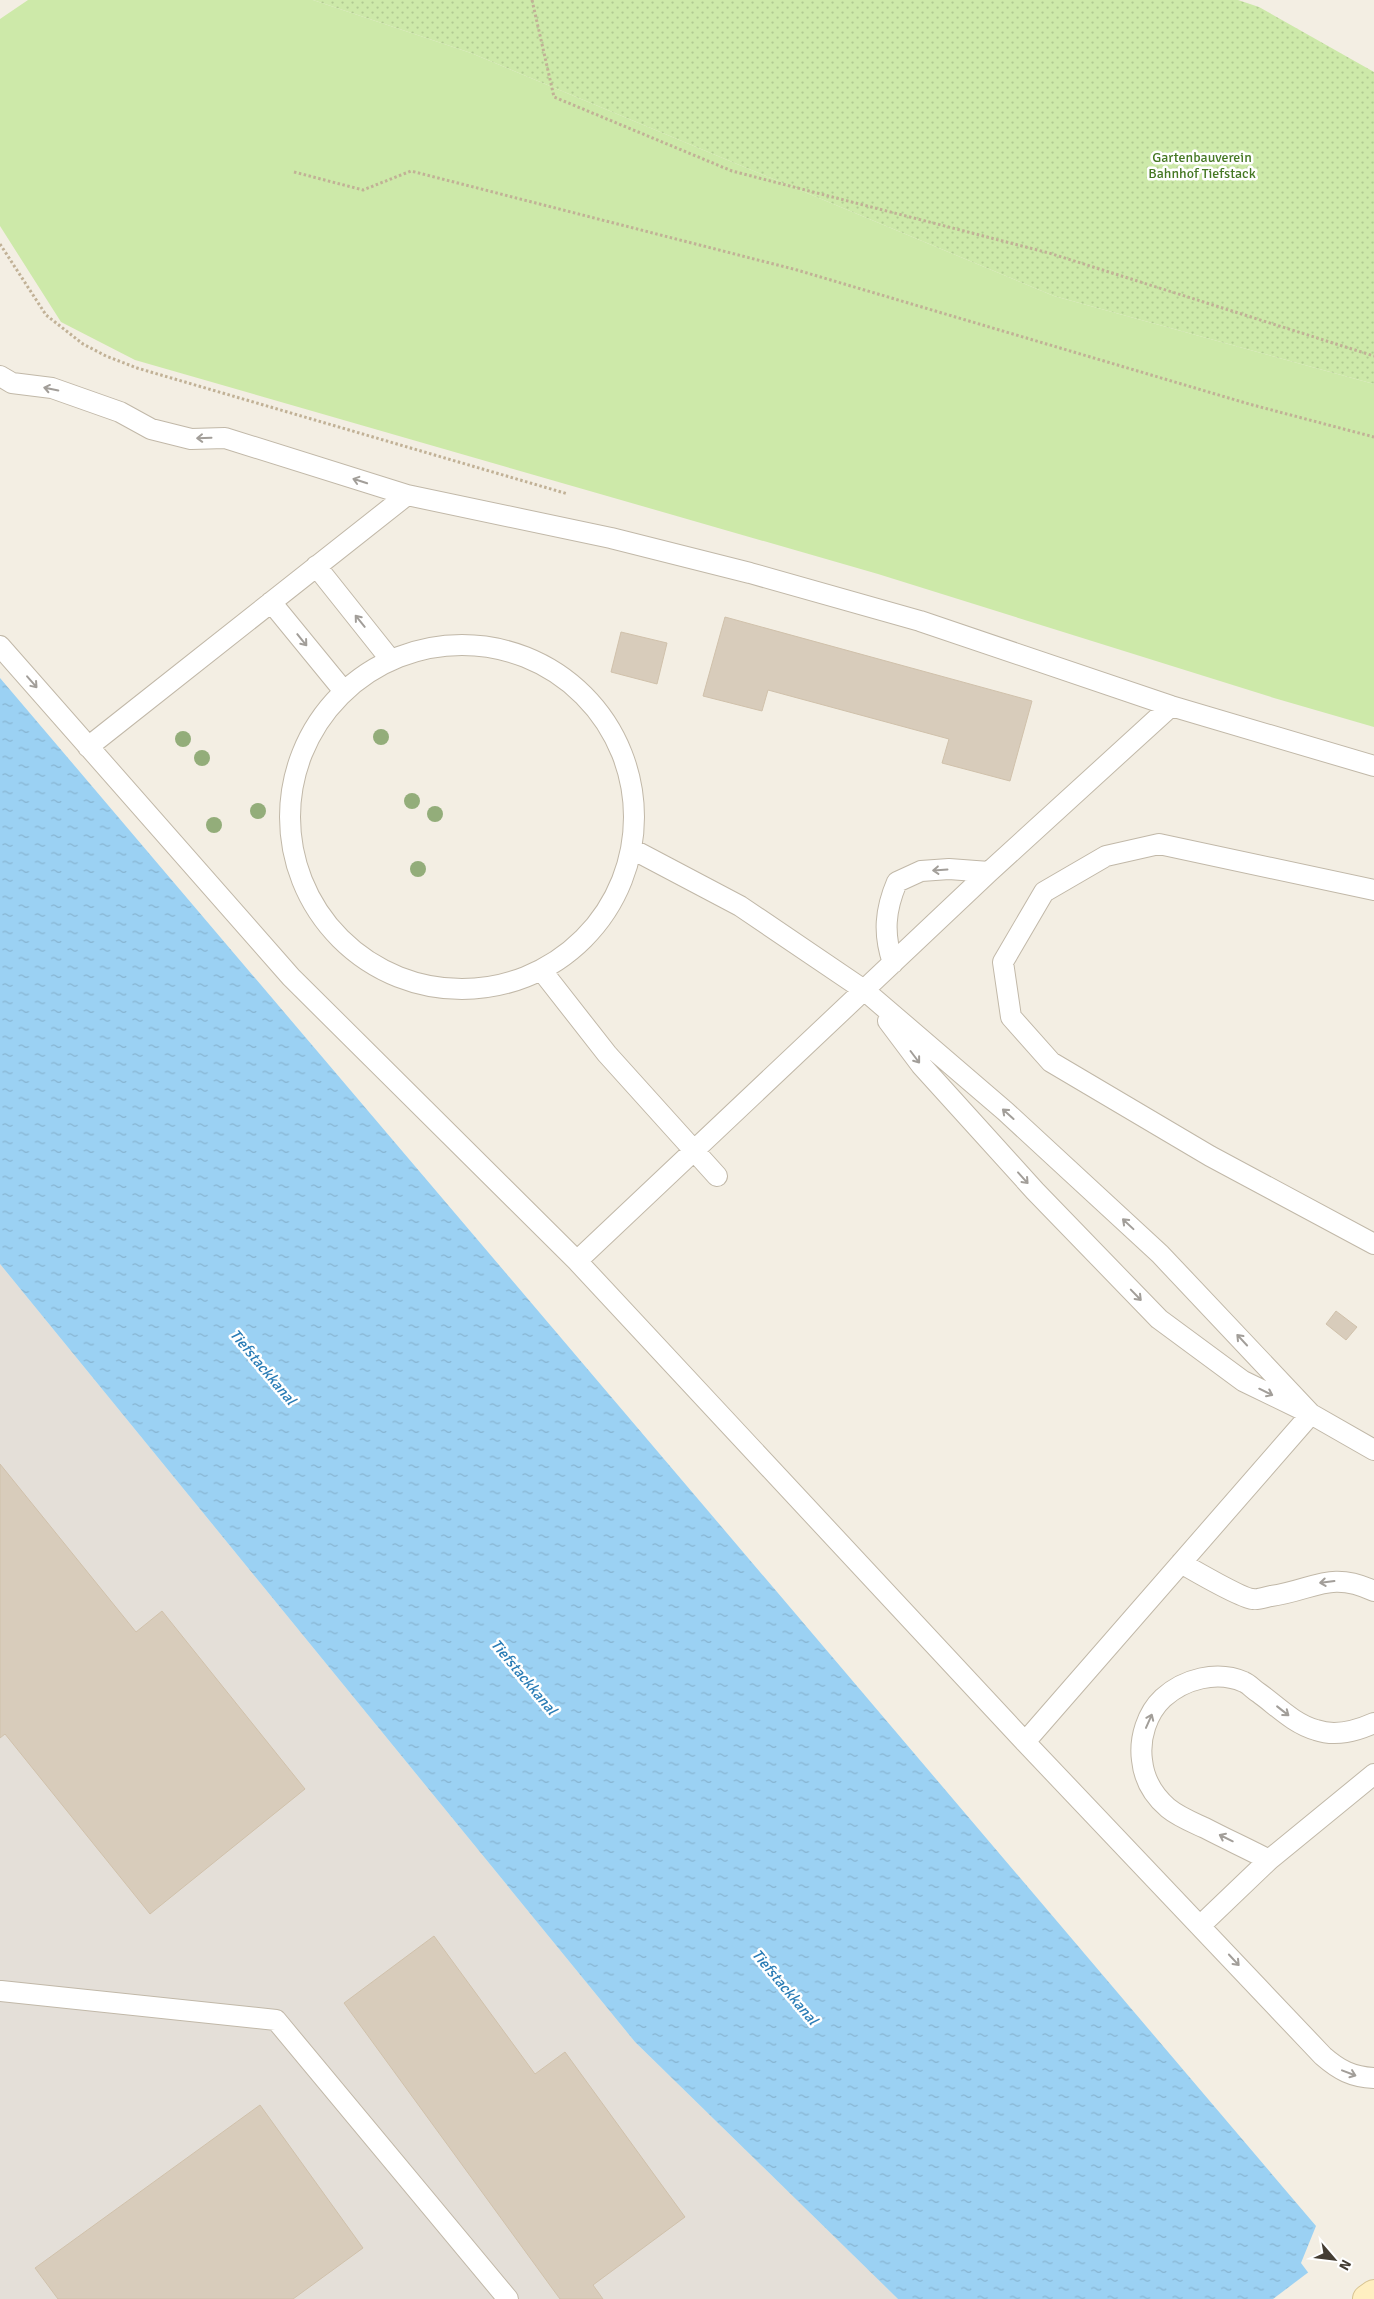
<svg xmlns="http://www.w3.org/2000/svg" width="1374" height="2299" font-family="Signika,sans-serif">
	<defs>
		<pattern id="garden-dots" width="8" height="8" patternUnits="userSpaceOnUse" patternTransform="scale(1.25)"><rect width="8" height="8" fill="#cde9a9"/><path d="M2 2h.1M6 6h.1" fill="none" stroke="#b1c992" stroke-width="1.8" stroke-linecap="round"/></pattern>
		<pattern id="water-ripples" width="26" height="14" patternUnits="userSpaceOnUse" patternTransform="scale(1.25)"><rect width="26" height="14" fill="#9bd1f3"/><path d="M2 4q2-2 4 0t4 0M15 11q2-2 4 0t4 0" fill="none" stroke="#87b4d1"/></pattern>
	</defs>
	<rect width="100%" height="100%" fill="#f3eee3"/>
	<!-- industrial -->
	<path fill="#e4dfd8" d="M0,1264L635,2042L898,2299H0Z"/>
	<!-- grass -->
	<path fill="#cde9a9" d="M28,0H313L471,53L1054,296L1374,384V727L1274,698L878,574L135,360L61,322L0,226V19Z"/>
	<!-- garden -->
	<path fill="url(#garden-dots)" d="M313,0H1238L1259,7L1374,72V384L1054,296L471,53Z"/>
	<!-- water -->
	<path fill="url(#water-ripples)" d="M0,678L1316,2226L1301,2263L1328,2299H898L635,2042L0,1264Z"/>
	<!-- pier -->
	<path fill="#f3eee3" d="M1310,2271L1330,2299H1273Z"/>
	<!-- building -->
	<path fill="#d8ccbb" stroke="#d0c1ab" d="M725,617L1032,701L1010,781L942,763L949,739L768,690L762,711L703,696Z
		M621,632L667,643L657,684L611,672Z
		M1336,1311L1357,1327L1346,1340L1326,1324Z
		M0,1464L136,1632L162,1611L305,1789L150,1914L5,1734L0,1738Z
		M434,1936L535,2074L565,2052L685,2217L593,2285L603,2299H560L344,2003Z
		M260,2105L363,2248L293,2299H58L35,2268Z"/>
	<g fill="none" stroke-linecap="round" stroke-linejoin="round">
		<defs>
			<path id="service" d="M0,376L12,383L52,388L120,412L151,429L191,439L225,438L407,495L611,538L750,573L920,621L1171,706L1374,766
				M316,566L390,659
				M271,602L343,690
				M290 817a172 172 0 1 1 344 0a172 172 0 1 1-344 0Z
				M0,646L291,977L577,1261L1025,1742L1323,2056C1339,2070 1352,2077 1374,2078
				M88,747L407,495
				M632,849L740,906L864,990L1005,1111L1160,1254L1311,1414
				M1374,890L1159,844L1106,856L1044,892L1003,962L1011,1017L1051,1062L1210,1156L1374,1244
				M893,963C883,934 885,910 897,882L921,871L949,869L989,872
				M542,971L607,1054L717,1176
				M888,1021L921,1065L1035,1191L1159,1319L1243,1381L1311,1414L1374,1450
				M577,1261L989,872L1171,706
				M1181,1563C1193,1570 1243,1599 1253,1599C1258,1600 1266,1597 1271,1596C1314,1590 1330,1570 1374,1591
				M1025,1742L1311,1414
				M1269,1860C1248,1849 1226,1839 1205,1828C1192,1822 1179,1817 1168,1808C1154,1796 1144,1780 1142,1760C1139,1738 1147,1713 1163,1698C1184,1679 1217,1670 1244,1682C1249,1684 1254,1690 1259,1693C1277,1706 1294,1724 1316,1730C1336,1737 1356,1731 1374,1723
				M1201,1925L1269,1860L1374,1774
				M1,1991L276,2020L508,2299"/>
			<path id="secondary" d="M1367,2299L1374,2294"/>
		</defs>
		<!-- service casing -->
		<use href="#service" stroke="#c1b8a8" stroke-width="22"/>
		<!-- secondary casing -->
		<use href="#secondary" stroke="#d8c492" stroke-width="30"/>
		<!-- path -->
		<path stroke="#c1b196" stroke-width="3" stroke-dasharray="2.5 2.5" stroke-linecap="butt" d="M532,0L554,97L732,171L1049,253L1374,356
			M294,172L363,190L411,171L797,270L1249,404L1374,437
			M0,244L46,315L83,344L106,356L137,368L568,494"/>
		<!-- service -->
		<use href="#service" stroke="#fff" stroke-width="20"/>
		<!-- secondary -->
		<use href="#secondary" stroke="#ffefc1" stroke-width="28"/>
	</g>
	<!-- trees -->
	<g fill="#93ad7a">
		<circle cx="381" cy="737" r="8"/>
		<circle cx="183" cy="739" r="8"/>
		<circle cx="202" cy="758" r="8"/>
		<circle cx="412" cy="801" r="8"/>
		<circle cx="258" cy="811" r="8"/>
		<circle cx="435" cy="814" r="8"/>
		<circle cx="214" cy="825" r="8"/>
		<circle cx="418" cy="869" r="8"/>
	</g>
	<!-- one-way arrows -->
	<defs><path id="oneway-shaft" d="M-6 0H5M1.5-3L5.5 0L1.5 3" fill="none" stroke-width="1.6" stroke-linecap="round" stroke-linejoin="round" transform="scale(1.25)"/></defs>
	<g stroke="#a29e99">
		<use href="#oneway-shaft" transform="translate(51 389) rotate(-168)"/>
		<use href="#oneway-shaft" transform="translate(204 438) rotate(178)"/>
		<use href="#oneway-shaft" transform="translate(360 481) rotate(-162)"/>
		<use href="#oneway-shaft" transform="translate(360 621) rotate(-129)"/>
		<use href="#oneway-shaft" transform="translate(302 640) rotate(51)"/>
		<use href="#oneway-shaft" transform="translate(32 682) rotate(49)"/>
		<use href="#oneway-shaft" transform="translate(940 870) rotate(176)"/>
		<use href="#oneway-shaft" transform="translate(915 1057) rotate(53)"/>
		<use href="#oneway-shaft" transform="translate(1008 1114) rotate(-138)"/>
		<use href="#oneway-shaft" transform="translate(1023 1178) rotate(48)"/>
		<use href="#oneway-shaft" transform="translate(1128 1224) rotate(-137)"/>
		<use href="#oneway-shaft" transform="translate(1136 1295) rotate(46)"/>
		<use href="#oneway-shaft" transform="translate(1242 1340) rotate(-133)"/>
		<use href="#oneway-shaft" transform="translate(1266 1392) rotate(26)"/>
		<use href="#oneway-shaft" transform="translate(1327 1582) rotate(173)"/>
		<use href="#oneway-shaft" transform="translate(1283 1711) rotate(38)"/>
		<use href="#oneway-shaft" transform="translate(1149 1721) rotate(-66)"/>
		<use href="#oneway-shaft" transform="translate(1226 1838) rotate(-154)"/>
		<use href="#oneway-shaft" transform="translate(1234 1960) rotate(47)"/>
		<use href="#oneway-shaft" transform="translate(1349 2073) rotate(21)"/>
	</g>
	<g text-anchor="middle" stroke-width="5" stroke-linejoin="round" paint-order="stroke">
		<!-- park labels -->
		<g font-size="14" fill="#457824" stroke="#fff">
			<text x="1202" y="162">Gartenbauverein<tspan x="1202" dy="16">Bahnhof Tiefstack</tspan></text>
		</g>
		<!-- water labels -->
		<g font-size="15" font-style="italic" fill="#287bb5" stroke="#fff">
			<text transform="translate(263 1367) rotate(50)" y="5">Tiefstackkanal</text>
			<text transform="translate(524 1677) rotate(50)" y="5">Tiefstackkanal</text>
			<text transform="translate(785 1987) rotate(50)" y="5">Tiefstackkanal</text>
		</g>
	</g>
	<!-- north arrow -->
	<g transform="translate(1334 2259) rotate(118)" stroke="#ffffff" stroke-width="4" paint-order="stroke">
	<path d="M0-4L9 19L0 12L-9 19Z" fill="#443d33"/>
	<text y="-8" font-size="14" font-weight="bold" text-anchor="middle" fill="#443d33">N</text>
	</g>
</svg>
